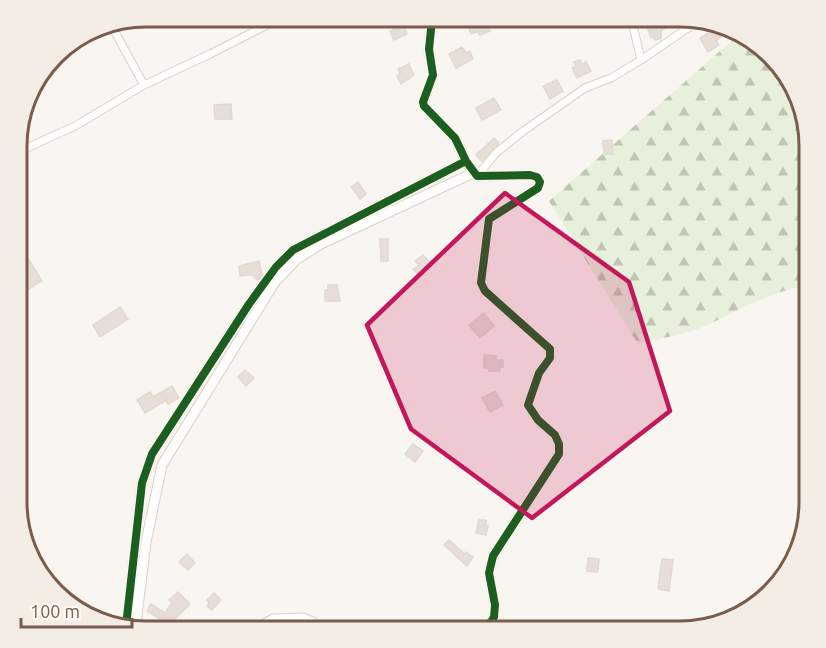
<svg xmlns="http://www.w3.org/2000/svg" width="826" height="648" font-family="Ubuntu,sans-serif">
	<defs>
		<pattern id="forest-firs" width="22" height="20" patternUnits="userSpaceOnUse" patternTransform="scale(1.5)"><rect width="22" height="20" fill="#e7f0db"/><path d="M5 1l3.5 6h-7zM16 11l3.5 6h-7z" fill="#c0c6b4"/></pattern>
	</defs>
	<rect width="100%" height="100%" fill="#f9f5f0"/>
	<!-- forest -->
	<path fill="url(#forest-firs)" d="M736,37L766,49L796,89L809,145V285C771,291 740,310 705,326C685,335 660,338 638,344L549,201Z"/>
	<!-- building -->
	<path fill="#e6ded7" stroke="#e2d8d2" stroke-width="1.5" d="M661,17H681L661,31V38L655,40L654,37L651,38L646,23Z
		M472,19H488L490,26L488,27L490,31L480,35L478,31L471,34L466,21Z
		M403,25L407,34L394,40L390,31Z
		M716,28L722,31L724,35L716,40L719,45L708,52L700,38Z
		M462,47L466,53L470,51L473,59L456,68L449,54Z
		M580,60L582,64L586,62L591,71L577,78L572,68L576,66L574,62Z
		M409,64L414,75L401,84L397,76L400,74L398,69Z
		M557,80L563,91L550,99L543,86Z
		M494,98L501,110L482,120L476,108Z
		M231,104L232,119H215L214,105Z
		M494,138L499,143L482,161L476,155Z
		M612,140L613,154H604L603,141Z
		M358,182L366,194L360,199L351,187Z
		M380,239H388V261H381Z
		M17,241L42,281L17,296Z
		M423,255L432,265L420,276L413,269L419,265L415,261Z
		M259,261L262,275L258,280L251,275L240,276L239,266Z
		M328,285H337L340,301H325V290H328Z
		M120,307L128,319L100,337L93,325Z
		M484,313L494,326L480,338L469,325Z
		M484,355L496,356V360H503V367H500V371H489V368H484Z
		M245,370L254,378L246,386L238,377Z
		M172,386L179,398L168,404L166,400L145,413L137,400L150,392L153,397Z
		M495,391L503,405L490,412L482,398Z
		M413,444L423,451L415,462L405,454Z
		M479,520H486V526H488L486,535L476,533Z
		M449,540L465,554L466,552L473,557L467,566L444,545Z
		M187,554L195,563L188,570L179,562Z
		M588,558L599,559L598,572L587,571Z
		M662,559L673,560L669,591L658,589Z
		M178,592L190,604L176,618L173,624L175,626L171,631H161L156,627L162,620L147,611L151,604L165,613L172,603L169,600Z
		M214,593L221,600L212,610L207,606L209,603L207,600Z"/>
	<g fill="none" stroke-linecap="round" stroke-linejoin="round">
		<defs>
			<path id="street" d="M631,17L641,60
				M110,23L144,85
				M18,152L75,126L144,85L210,54L273,22
				M477,176L496,153L522,132L585,88L611,78L641,60L698,21
				M257,631L264,623L273,618L303,617L313,621L320,631"/>
			<path id="secondary" d="M432,20L429,49L433,75L423,102L424,106L455,138L466,161L477,176L530,175L537,177L540,182L538,188L489,219L481,283L485,291L550,349V358L539,373L528,405L538,420L555,435L559,444V454L493,556L489,573L495,605L494,617L491,622L479,631
				M126,626L142,483L152,454L249,304L276,267L293,250L466,161
				M135,630L146,542L162,465L275,282L297,259L321,244L473,173"/>
		</defs>
		<!-- street casing -->
		<use href="#street" stroke="#d7d1cb" stroke-width="9"/>
		<!-- secondary casing -->
		<use href="#secondary" stroke="#d9d2cb" stroke-width="11"/>
		<!-- street -->
		<use href="#street" stroke="#fefefd" stroke-width="7"/>
		<!-- secondary -->
		<use href="#secondary" stroke="#fefefd" stroke-width="9"/>
		<defs>
			<path id="cycleway" d="M432,20L429,49L433,75L423,102L424,106L455,138L466,161L477,176L530,175L537,177L540,182L538,188L489,219L481,283L485,291L550,349V358L539,373L528,405L538,420L555,435L559,444V454L493,556L489,573L495,605L494,617L491,622L479,631
				M126,626L142,483L152,454L249,304L276,267L293,250L466,161"/>
		</defs>
		<!-- cycleway casing -->
		<use href="#cycleway" stroke="#fffaf3" stroke-width="11"/>
		<!-- cycleway -->
		<use href="#cycleway" stroke="#1b5e20" stroke-width="8"/>
	</g>
	<!-- marked area -->
	<path fill="#c2185b" fill-opacity="0.2" stroke="#c2185b" stroke-width="4.5" stroke-linejoin="round" d="M505,193L629,282L670,411L532,518L411,429L367,325Z"/>
	<!-- crop -->
	<path d="M0 0H826V648H0ZM146 27H680A119 119 0 0 1 799 146V502A119 119 0 0 1 680 621H146A119 119 0 0 1 27 502V146A119 119 0 0 1 146 27Z" fill="#f4ede6" fill-rule="evenodd"/>
	<path fill="none" stroke="#7a5c4d" stroke-width="3" d="M146 27H680A119 119 0 0 1 799 146V502A119 119 0 0 1 680 621H146A119 119 0 0 1 27 502V146A119 119 0 0 1 146 27Z"/>
	<!-- scale -->
	<path d="M21 618v9h111v-9" fill="none" stroke="#7a5c4d" stroke-width="3"/>
	<text x="30" y="618" font-size="18" fill="#7a5c4d" stroke="#fffaf3" stroke-width="4.5" paint-order="stroke">100 m</text>
</svg>
